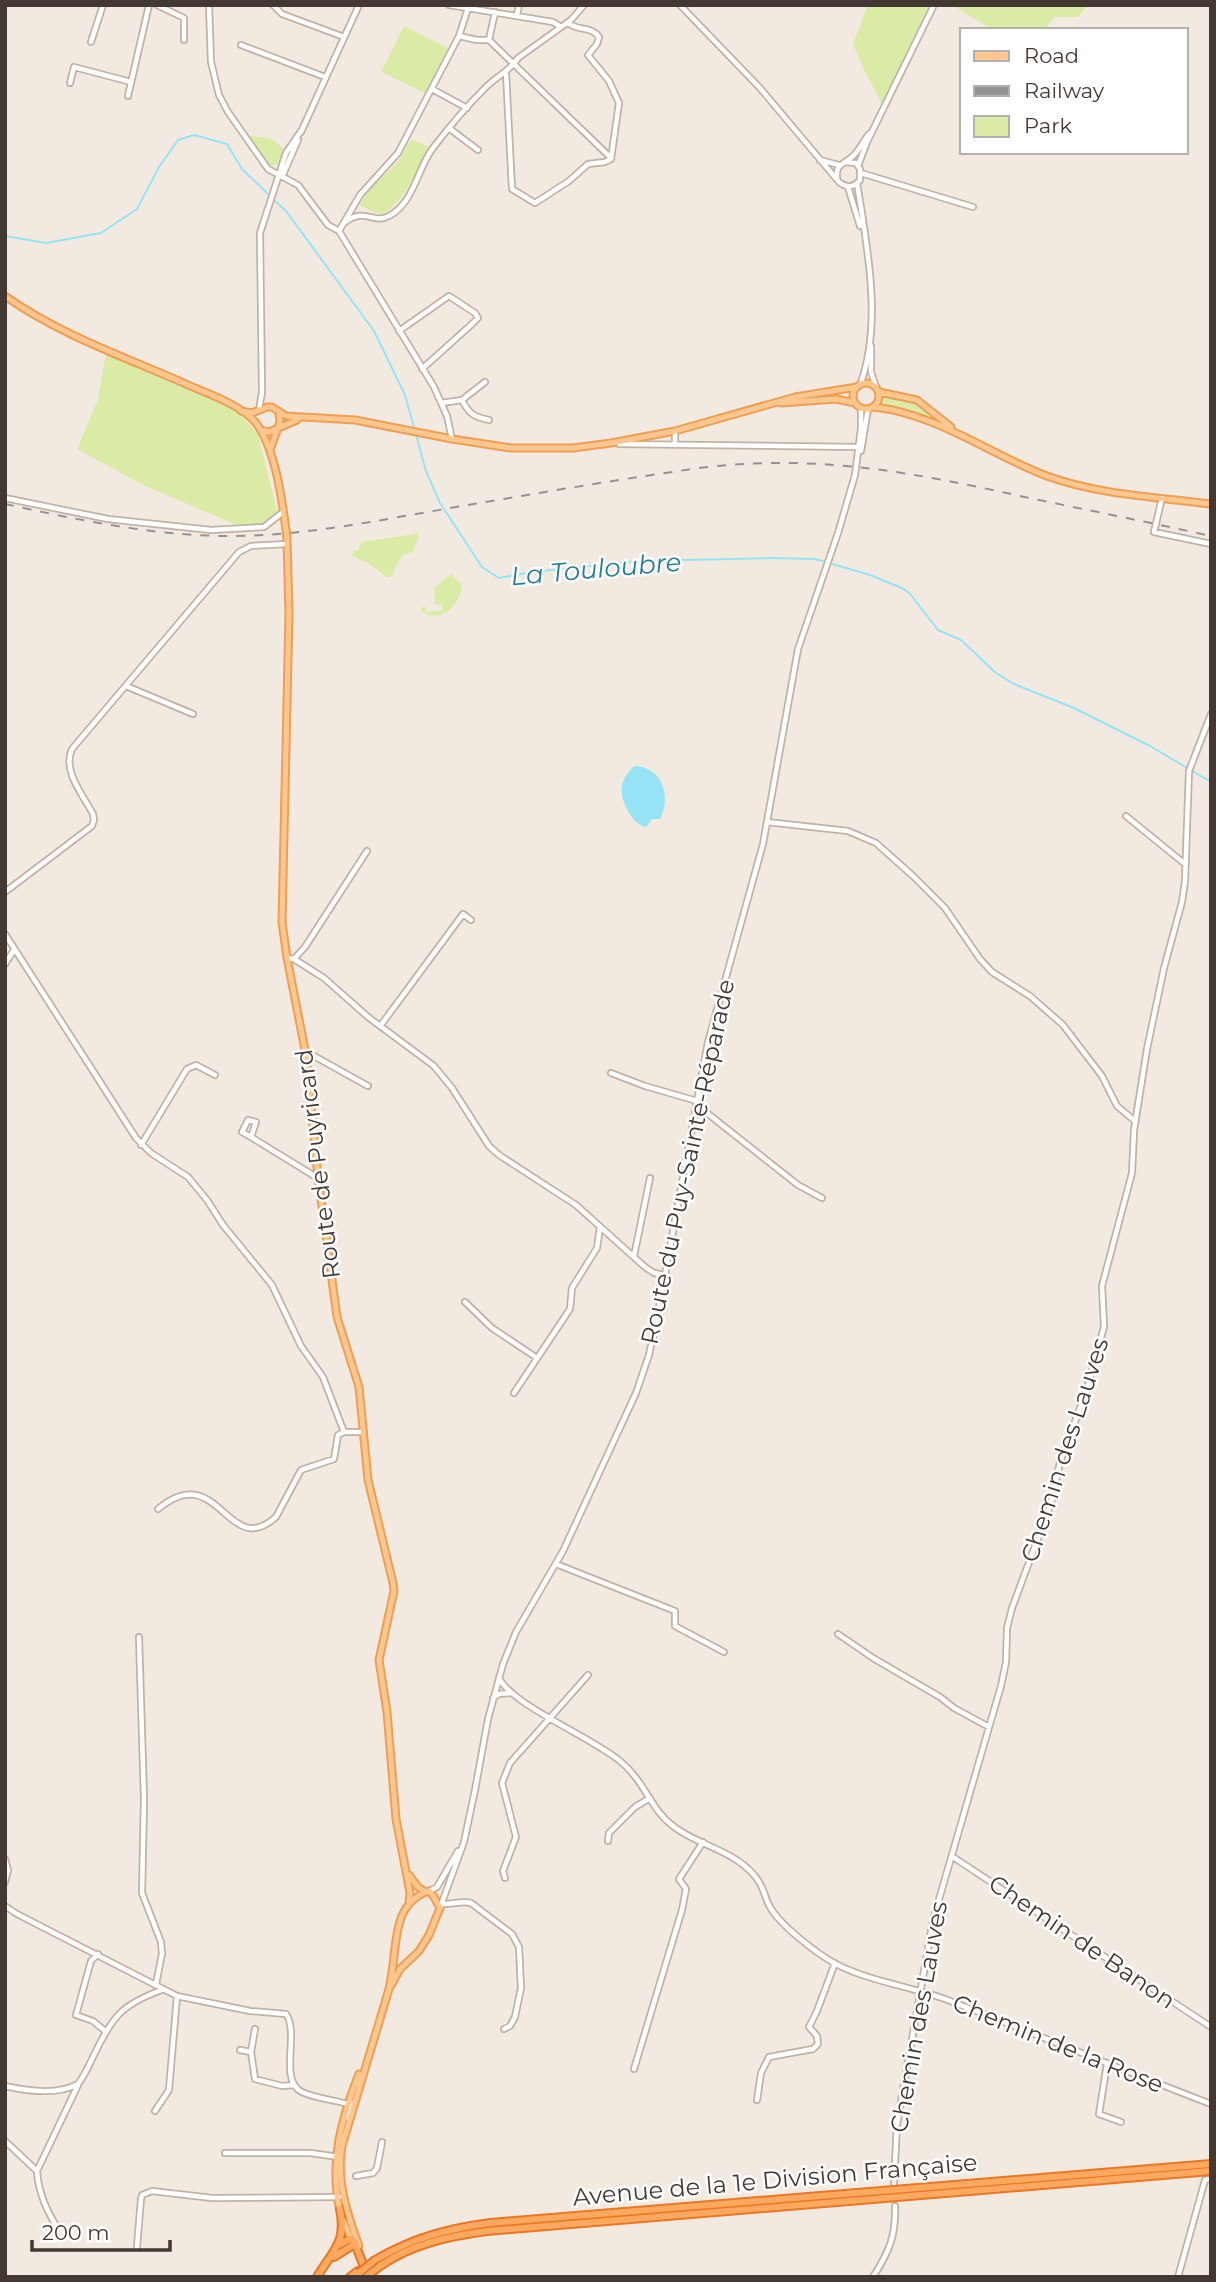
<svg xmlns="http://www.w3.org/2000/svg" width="1216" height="2282" font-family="Montserrat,sans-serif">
	<rect width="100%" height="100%" fill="#f2eae1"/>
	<!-- green -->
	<path fill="#daeba6" d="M868,5H929L882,104L863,68L853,44Z
		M952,5H1088L1078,17H1054L1045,30H993Z
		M404,26L448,48L425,93L381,72Z
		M246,135L272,139L285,150L280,163L272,166L269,164Z
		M411,139L429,147C415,172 408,196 384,214L375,213L359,205L372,187L398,162Z
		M106,353L236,410L258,434L278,515L266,524L242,527L145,486L77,449L98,400Z
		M882,395L916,401L943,424L880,404Z
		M416,531L419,536L413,552L402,555L391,577H387L368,563L352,556L354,550L358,551L361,542L415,534Z
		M451,574L462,585C461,606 438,627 420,609L425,606L426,612L443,610L442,604L435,605L434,588Z"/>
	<!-- water -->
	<path fill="#97e3f6" d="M634,766C662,766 672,797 660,819H652L646,827C632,825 619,799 622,785C624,778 629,770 634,766Z"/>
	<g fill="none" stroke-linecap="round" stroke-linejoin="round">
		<!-- stream -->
		<path stroke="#97e3f6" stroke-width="2" d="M273,199L286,211L374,331L405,395L426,471L440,503L482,567L499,578L532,572L638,561L772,558L815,559L870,575L904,589L911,595L938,630L961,640L996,673L1014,684L1074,708L1150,746L1211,782
			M5,236L46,243L101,233L137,209L159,167L178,140L194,135L227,144L242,169L269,195"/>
		<!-- minor-tunnel -->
		<path stroke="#cfc7be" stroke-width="4.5" stroke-dasharray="4.5 2" stroke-linecap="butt" d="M894,2183L895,2206"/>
		<defs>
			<path id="minor" d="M157,5L184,18V40
				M209,5L211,62L219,95L228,112L268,169L298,185L328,225L339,231L434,387L447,416L452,439
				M273,5L282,14L344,37
				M449,5L553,22L561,27
				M680,5L760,88L839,182C846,188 854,188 860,180V169L856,163L845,162
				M517,15L519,5
				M568,23C577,31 592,26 599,37L597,44L588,55L609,81L619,103L611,159
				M459,36L477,40H489
				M489,40L611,158
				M489,40L495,12
				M91,42L103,5
				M241,45L325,77
				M506,73L512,189L535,203L569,181L588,164L605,162L611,159
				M70,83L74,67L131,82
				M432,89L467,108
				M128,96L149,5
				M450,129L478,150
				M301,132L359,5
				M820,160L839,165
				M858,166L867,142L934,5
				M861,173L973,207
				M282,177L298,140
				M837,178C835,163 846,164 854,155C860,149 864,140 869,134
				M857,183C867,246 883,324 860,385
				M848,187L860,226
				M344,223C365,206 373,225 389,216C414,203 417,169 433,148C449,127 467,106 486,87C497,76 510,71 518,58L571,20L584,5
				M339,231L360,195L398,153L459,36L469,5
				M399,331L449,296L475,313L478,318L472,324L422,369
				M871,346V372L876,387
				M462,400C469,414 474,417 489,420
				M441,403L462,400L485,382
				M259,410L262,392L260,233L286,153L301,131
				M675,431V445
				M619,444L859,447
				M861,451L868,409
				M5,498L108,519L211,530L264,527L283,512
				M1162,498L1154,532L1211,544
				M126,686L193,714
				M1126,816L1185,864
				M767,822L848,831L876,843L913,876L945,908L980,959L992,972L1030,996L1063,1025L1102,1076L1117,1106L1135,1121
				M5,892L92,826L94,820L93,814C83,795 62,771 72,749L239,552L251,546L287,544
				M5,934L136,1138L151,1153L188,1177L207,1200L223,1225L272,1285L301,1346L323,1377L344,1432H363
				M287,958L294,959L324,978L368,1017L434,1066L452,1088L489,1146L499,1155L576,1205L645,1267L654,1273L665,1275
				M294,959L305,947L367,851
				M5,964L14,950
				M381,1025L463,914L471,920
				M306,1055L314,1056L368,1086
				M611,1073L645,1086L697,1101
				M696,1107L707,1113L798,1185L822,1198
				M251,1137L256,1122L248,1120L242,1132L251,1137L316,1177H318
				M141,1145L187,1069L196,1065L215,1075
				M634,1256L650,1178
				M465,1302L492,1328L537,1358
				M514,1393L570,1309L572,1288L597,1248L600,1227
				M158,1509C219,1458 227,1561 276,1517L301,1470L334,1459L338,1435L344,1432
				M556,1564L675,1611V1626L724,1652
				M838,1634L873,1658L940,1697L954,1708L989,1727
				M139,1637L144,1799L142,1893L161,1942L162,1954L156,1984
				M499,1678C512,1705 593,1738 620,1761C645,1781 650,1809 673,1826C697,1845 733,1850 754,1875C765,1887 763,1895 770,1907C781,1926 815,1952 834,1963C868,1981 909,1986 945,1999C1034,2033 1122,2070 1211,2104
				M493,1698L499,1694L511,1693
				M608,1841L609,1833L635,1807L650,1798
				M953,1857L1211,2027
				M5,1859L8,1870L5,1882
				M505,1878L503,1871L516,1837L502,1783L510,1763L588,1675
				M429,1891L437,1887L458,1851
				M442,1904C452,1905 462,1900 471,1903L512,1934L519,1947L521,1988L515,2017L510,2026L504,2029
				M5,1906L17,1914L177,1996L250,2011L286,2014C300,2033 278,2081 302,2092C317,2099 336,2100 351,2105
				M440,1908L464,1842L475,1790L488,1719L503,1664L516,1632L563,1551L636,1393L649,1355L657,1318L708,1042L763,844L798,649L838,533L855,475L861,428V408
				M98,1954L91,1961L76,2015L93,2021L105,2031
				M240,2050L251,2052L255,2079L282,2086L294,2085
				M251,2052L255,2029
				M1107,2064L1099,2114L1121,2122
				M634,2069L682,1910L686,1889L679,1879L703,1842
				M5,2086C27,2091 58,2095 78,2084C85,2075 89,2065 94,2055C112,2017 122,2004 162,1990
				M757,2100L761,2073L769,2057L813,2049L818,2044L817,2036L809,2027L817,2011L835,1963
				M155,2111L169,2090L177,1996
				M349,2119L348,2116L351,2103
				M5,2141L37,2171
				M225,2153H310L339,2157
				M356,2176L373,2173L377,2168L382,2142
				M894,2183L897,2124L933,1920L1001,1686L1006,1662L1007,1628L1012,1608L1051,1503L1060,1462L1086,1392L1104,1327L1102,1286L1132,1173L1134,1130L1147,1049L1164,968L1182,902L1185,881L1189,771L1211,714
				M55,2224C45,2207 38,2190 37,2171L78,2085
				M137,2247L141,2199L142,2195L152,2191L212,2198L339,2197
				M873,2277C889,2252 896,2236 895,2206
				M1178,2277L1205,2180L1211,2179"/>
			<path id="major" d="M5,296C60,335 125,357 186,384C208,394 240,404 256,423C275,448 282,499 286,530
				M853 396a13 13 0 1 1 26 0a13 13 0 1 1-26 0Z
				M879,392L917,400L951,427
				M781,403L836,399L855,403
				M874,407C937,414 989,454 1047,476C1099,495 1156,497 1211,504
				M241,411L252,413L267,407H272L286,416L355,420L452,439L511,448H573L611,443L675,431L795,397L857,387
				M261,430L269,432L297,420
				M270,450L280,422L279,414
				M287,539L289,614L282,922L287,958L306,1055L318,1177L337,1317L359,1387L368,1480L393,1583L394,1591L379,1660L387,1712L396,1819L410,1893L409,1903
				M409,1875L418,1887L426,1892
				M340,2211C329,2163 341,2119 359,2074
				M343,2220L351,2240
				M359,2246C347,2214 336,2180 342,2146L389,1989L400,1969L419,1951L429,1935L440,1908L434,1897L429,1891C399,1901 397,1929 394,1956C393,1967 391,1978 389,1989"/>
			<path id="highway" d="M338,2245L350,2239L354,2241L368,2277
				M334,2257L353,2245
				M375,2260C413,2238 446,2229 490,2223L1211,2164
				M380,2266C412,2244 449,2236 487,2231L1211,2171
				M317,2277C333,2250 347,2243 340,2209
				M350,2277L358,2271"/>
		</defs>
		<!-- minor casing -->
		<use href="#minor" stroke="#c1b2a7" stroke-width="8"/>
		<!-- major casing -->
		<use href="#major" stroke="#ed9f55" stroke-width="9"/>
		<!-- highway casing -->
		<use href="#highway" stroke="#ea7724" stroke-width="10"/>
		<!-- minor -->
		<use href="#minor" stroke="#fff" stroke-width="4.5"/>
		<!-- major -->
		<use href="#major" stroke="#ffc78e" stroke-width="5"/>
		<!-- highway -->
		<use href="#highway" stroke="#ffa860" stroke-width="6"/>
		<!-- rail -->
		<path stroke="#939393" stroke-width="2" stroke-dasharray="9 9" stroke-linecap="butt" d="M5,504C79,520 154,536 230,536C303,536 374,521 445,509C532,494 620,479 707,467C825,454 920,474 1034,499C1093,511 1152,523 1211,536"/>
		<defs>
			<path id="major-bridge" d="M286,530L287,539"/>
			<path id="highway-bridge" d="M359,2273L375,2260
				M366,2277L380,2266"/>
		</defs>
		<!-- major-bridge casing -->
		<use href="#major-bridge" stroke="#ed9f55" stroke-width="9" stroke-linecap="butt"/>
		<!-- highway-bridge casing -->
		<use href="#highway-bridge" stroke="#ea7724" stroke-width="10" stroke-linecap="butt"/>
		<!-- major-bridge -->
		<use href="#major-bridge" stroke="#ffc78e" stroke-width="5"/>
		<!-- highway-bridge -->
		<use href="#highway-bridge" stroke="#ffa860" stroke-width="6"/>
	</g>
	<g text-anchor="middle" stroke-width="5" stroke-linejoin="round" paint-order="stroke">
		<!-- street labels -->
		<g font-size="24" fill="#443932" stroke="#fff">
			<text transform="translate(688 1162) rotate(-78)" y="8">Route du Puy-Sainte-Réparade</text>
			<text transform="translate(318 1164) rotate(-97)" y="8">Route de Puyricard</text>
			<text transform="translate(1065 1450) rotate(-72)" y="8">Chemin des Lauves</text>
			<text transform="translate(1082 1942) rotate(34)" y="8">Chemin de Banon</text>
			<text transform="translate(919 2017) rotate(-80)" y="8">Chemin des Lauves</text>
			<text transform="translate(1058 2044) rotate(22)" y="8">Chemin de la Rose</text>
			<text transform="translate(775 2180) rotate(-5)" y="8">Avenue de la 1e Division Française</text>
		</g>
		<!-- water labels -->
		<g font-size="26" font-style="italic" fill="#1f7d96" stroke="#fff">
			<text transform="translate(596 569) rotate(-5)" y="9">La Touloubre</text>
		</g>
	</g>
	<!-- border -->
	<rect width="1216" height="2282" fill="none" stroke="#443932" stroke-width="14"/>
	<!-- legend -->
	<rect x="960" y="28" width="228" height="126" fill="#ffffff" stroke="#b4b0ad" stroke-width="2"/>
	<rect x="974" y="51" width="35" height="10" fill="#ffc78e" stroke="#b4b0ad" stroke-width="2"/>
	<text x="1024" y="63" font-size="21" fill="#443932">Road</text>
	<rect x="974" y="86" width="35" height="10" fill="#939393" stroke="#b4b0ad" stroke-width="2"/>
	<text x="1024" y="98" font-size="21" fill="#443932">Railway</text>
	<rect x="974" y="116" width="35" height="21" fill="#daeba6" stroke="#b4b0ad" stroke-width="2"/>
	<text x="1024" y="133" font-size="21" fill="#443932">Park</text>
	<!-- scale -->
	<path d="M32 2240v10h138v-10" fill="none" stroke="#443932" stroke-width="3.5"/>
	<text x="42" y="2240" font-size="21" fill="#443932" stroke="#ffffff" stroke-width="5" paint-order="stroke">200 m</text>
</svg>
